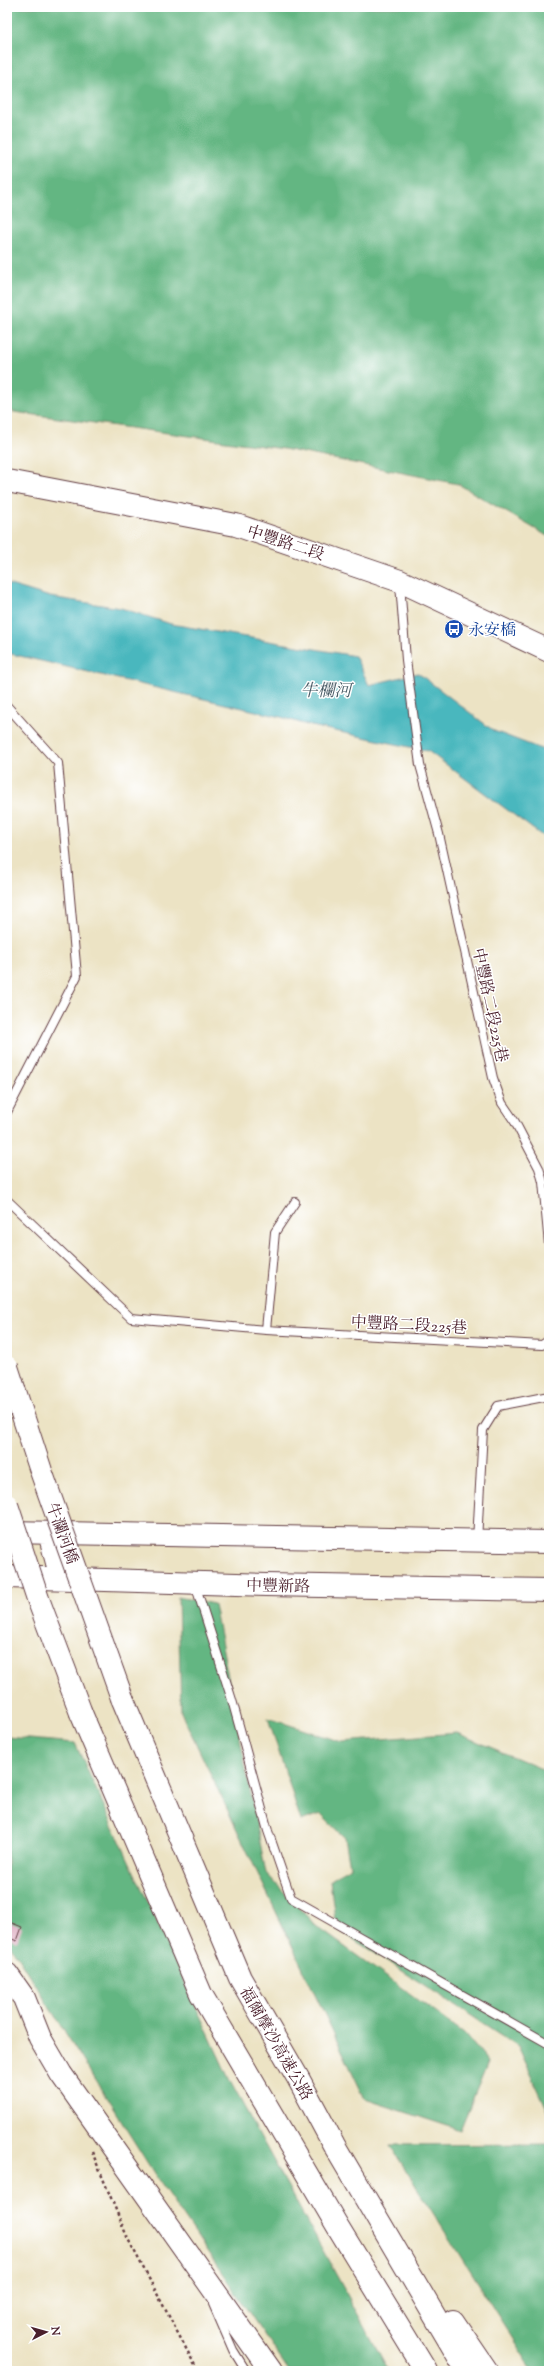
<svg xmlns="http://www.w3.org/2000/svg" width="556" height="2378" font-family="'Sorts Mill Goudy','Noto Serif TC',serif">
	<rect width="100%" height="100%" fill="#fff"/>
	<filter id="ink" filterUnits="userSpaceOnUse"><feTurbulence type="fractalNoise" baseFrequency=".025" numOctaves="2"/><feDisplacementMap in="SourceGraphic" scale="8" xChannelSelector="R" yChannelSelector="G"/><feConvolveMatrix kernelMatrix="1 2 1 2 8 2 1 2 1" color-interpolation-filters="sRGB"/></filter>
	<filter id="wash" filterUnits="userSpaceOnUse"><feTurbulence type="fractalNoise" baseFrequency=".012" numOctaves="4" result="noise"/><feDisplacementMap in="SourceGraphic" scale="16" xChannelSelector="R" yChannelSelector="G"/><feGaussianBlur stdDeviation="0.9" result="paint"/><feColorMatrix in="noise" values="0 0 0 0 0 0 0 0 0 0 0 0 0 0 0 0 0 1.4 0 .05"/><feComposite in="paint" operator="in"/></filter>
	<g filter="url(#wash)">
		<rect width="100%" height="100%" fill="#ece3c4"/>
		<!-- forest -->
		<path fill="#63b682" stroke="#566a56" d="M7,7H549V537L458,484L284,449L7,411Z
			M178,1597L214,1604L266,1873L316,1926L464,2033L488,2062L460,2130L365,2099L181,1712Z
			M268,1718L342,1742L457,1733L549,1772V2113L518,2046L336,1928L330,1880L350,1867L345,1838L320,1814L301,1821Z
			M7,1737L75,1743L231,2083L389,2371H289L157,2178L7,1940Z
			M549,2144V2371H533L390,2145Z"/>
		<!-- water -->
		<path fill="#48b7be" stroke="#496b74" d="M7,584L50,597L121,608L171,624L355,656L369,685L418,673L494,731L549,752V841L428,751L307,725L281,717L7,653Z"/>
		<g id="blocks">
			<!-- building -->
			<path fill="#deafc3" d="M7,1921L22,1927L17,1941L7,1937Z"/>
		</g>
	</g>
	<g filter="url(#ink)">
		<use href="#blocks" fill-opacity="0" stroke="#623c42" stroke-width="1"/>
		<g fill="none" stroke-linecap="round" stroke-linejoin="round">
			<defs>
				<path id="lane" d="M400,584L406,660L420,765L439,834L493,1078L502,1103L515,1122L539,1168L543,1182L549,1245
					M7,706L58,763L77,976L7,1112
					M7,1200L131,1318L266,1330L275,1232L295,1202
					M266,1330L542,1345L549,1340
					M477,1541L483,1430L498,1406L549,1396
					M195,1584L232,1700L268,1831L291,1898L549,2044
					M213,2304L233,2350L246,2371"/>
				<path id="secondary" d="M7,481L236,525L400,581L549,651
					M7,1974L24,1998L40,2038L61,2074L271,2371"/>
				<path id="primary" d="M7,1532L549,1542
					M49,1533L61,1578
					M7,1577L266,1585L549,1590"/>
				<path id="highway" d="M122,1698L240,1978L298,2078L334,2145L467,2371
					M81,1713L201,1994L338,2227L426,2371
					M453,2321L487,2371"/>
			</defs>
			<!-- lane casing -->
			<use href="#lane" stroke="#623c42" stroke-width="10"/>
			<!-- secondary casing -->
			<use href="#secondary" stroke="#623c42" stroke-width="24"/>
			<!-- primary casing -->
			<use href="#primary" stroke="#623c42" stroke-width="24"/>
			<!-- highway casing -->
			<use href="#highway" stroke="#623c42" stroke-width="24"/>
			<!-- path -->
			<path stroke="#623c42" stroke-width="2.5" stroke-dasharray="3 3" stroke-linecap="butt" d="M92,2152L128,2239L198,2371"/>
			<!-- lane -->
			<use href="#lane" stroke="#fff" stroke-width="8"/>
			<!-- secondary -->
			<use href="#secondary" stroke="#fff" stroke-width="22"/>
			<!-- primary -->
			<use href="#primary" stroke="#fff" stroke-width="22"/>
			<!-- highway -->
			<use href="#highway" stroke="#fff" stroke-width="22"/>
			<defs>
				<path id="highway-bridge" d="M7,1367L41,1471L122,1698
					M7,1505L38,1599L81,1713"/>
			</defs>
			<!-- highway-bridge casing -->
			<use href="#highway-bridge" stroke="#623c42" stroke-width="24" stroke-linecap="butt"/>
			<!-- highway-bridge -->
			<use href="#highway-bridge" stroke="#fff" stroke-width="22"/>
		</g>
	</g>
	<!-- icons -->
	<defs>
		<symbol id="bus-disc" viewBox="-11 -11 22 22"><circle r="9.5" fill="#1a4fb4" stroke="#fff"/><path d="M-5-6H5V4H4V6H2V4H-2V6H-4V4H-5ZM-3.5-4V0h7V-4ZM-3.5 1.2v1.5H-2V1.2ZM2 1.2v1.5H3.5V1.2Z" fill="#fff"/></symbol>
	</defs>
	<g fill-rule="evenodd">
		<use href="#bus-disc" x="443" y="618" width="22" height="22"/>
	</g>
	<g text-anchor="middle" stroke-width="3" stroke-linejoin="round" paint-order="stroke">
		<!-- street labels -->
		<g font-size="16" fill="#4a1f2b" stroke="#fff">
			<text transform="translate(286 542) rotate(18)" y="6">中豐路二段</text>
			<text transform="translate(491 1005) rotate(78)" y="6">中豐路二段225巷</text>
			<text transform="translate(409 1324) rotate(3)" y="6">中豐路二段225巷</text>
			<text transform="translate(63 1533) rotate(70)" y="6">牛瀾河橋</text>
			<text transform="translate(278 1585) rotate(1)" y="6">中豐新路</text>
			<text transform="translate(277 2043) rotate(60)" y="6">福爾摩沙高速公路</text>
		</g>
		<!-- transit labels -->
		<g font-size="16" fill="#164399" stroke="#fff" text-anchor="start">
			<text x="468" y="635">永安橋</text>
		</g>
		<!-- water labels -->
		<g font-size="17" font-style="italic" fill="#495c66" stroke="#fff">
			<text x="326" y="696">牛欄河</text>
		</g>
	</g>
	<!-- margin -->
	<rect width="556" height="2378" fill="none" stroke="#fff" stroke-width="24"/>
	<!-- north arrow -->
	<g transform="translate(46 2332) rotate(84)" stroke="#ffffff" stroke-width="3" paint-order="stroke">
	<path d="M0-3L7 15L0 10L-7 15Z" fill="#4a1f2b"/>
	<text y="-6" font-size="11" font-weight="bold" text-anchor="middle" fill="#4a1f2b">N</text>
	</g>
</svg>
